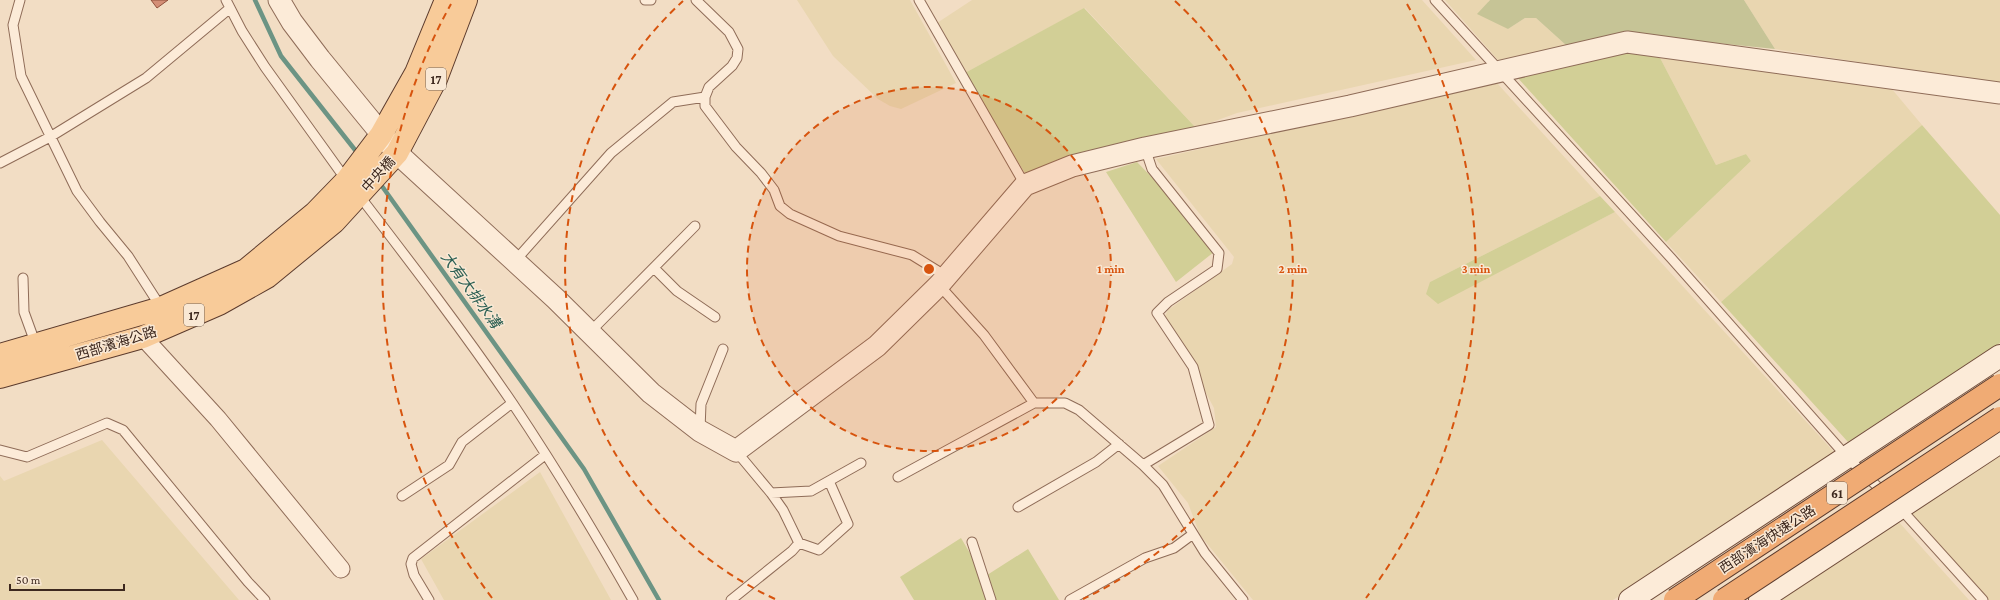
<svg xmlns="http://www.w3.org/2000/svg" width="2000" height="600" font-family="'Crimson Pro','Noto Sans TC',serif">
	<rect width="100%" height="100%" fill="#f2ddc4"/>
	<!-- farmland -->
	<path fill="#e9d6b0" d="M797,0H910L956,83L901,109L890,106L878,99L833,56Z
		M972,0H1422L1476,60L1237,113L1196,128L1085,8L963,74L937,23Z
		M1445,0H1490L1488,2L1508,29L1525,18H1536L1567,46L1498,60Z
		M1744,0H2000V84L1775,49Z
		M1658,54L1891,88L1922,125L1721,302L1666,242L1751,161L1746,154L1716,165Z
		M1496,82L1600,196L1430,282L1438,303L1615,212L1834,452L1613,600H1253L1200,535L1188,503L1158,466L1216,427L1214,408L1165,316L1168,310L1232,264L1234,257L1156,159Z
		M102,440L239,600H0V476L4,481Z
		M2000,443V600H1988L1907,510Z
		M540,472L611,600H444L421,559Z
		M1897,520L1969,600H1760Z"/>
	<!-- green -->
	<path fill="#d2cf96" d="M1084,8L1196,128L1057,160L1040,169L1028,178L963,74Z
		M1637,51L1658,54L1716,165L1746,154L1751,161L1666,242L1516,76L1610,53Z
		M1922,125L2000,215V343L1848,442L1721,302Z
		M1137,162L1205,232L1214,252L1176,282L1106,172Z
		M1600,196L1615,212L1438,304L1426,294L1430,282Z
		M961,538L984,577L1028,549L1059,600H914L900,577Z"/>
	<!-- cemetery -->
	<path fill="#c6c496" d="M1490,0H1744L1775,49L1629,34L1567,46L1536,18H1525L1508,29L1477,14Z"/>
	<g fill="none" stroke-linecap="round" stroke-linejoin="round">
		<!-- stream -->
		<path stroke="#6c9484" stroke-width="4.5" d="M255,0L281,56L359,155
			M379,182L584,469L659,600"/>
	</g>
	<!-- building -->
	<path fill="#d48e76" stroke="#90503c" d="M151,0H168L157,8Z"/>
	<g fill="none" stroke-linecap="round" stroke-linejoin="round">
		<defs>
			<path id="service" d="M20,0L13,25L21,76L77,191L100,222L128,256L162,309
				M226,0L242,31L265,67L347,181
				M645,0H651
				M696,0L729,32L738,49L737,58L732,66L709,87L705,97V106L736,147L761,173L774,190L780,206L790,214L839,236L912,255L946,276
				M919,0L1025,185
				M1435,0L1671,258L1847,457L1885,494
				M0,163L50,137L146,78L229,9
				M358,194C411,263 464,332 513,404C555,467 595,533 633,600
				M515,261L611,153L673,102L705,97
				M654,268L677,291L715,317
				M23,278L24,312L36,345
				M939,285L984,335L1034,403H1065L1079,410L1143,465L1163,485L1205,553L1243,600
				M590,332L695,226
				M700,429L701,404L723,349
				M0,450L27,457L107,423L123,430L248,582L265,600
				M1143,465L1209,425L1193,367L1157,313L1168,302L1217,269L1219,253L1152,169L1145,148
				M898,477L1034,403
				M771,493L811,491L861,463
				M402,496L449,465L462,442L512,403
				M1018,507L1096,462L1119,444
				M1899,507L1983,600
				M972,542L991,600
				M799,543L819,550L848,524L829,481
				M429,600L414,575L411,564L413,558L545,455
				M731,600L792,551L799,543L783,510L771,493L736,451
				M1070,600L1145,558L1174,548L1193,534"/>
			<path id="minor" d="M143,337L218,419L341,569"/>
			<path id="tertiary" d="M279,0L292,22L320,59L397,153L556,299L651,393L700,431L736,451L877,346L939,285L1025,185L1072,166L1145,148L1350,106L1627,42L2000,93"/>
			<path id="secondary" d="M1630,600L2000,356
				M1760,600L2000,442"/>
			<path id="primary" d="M0,355L161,308L246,270L315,213L347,180L381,135L416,73L446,0
				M0,377L143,337L219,304L267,277L334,222L397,153L436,79L466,0"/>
		</defs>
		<!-- service casing -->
		<use href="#service" stroke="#8f6c58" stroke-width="11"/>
		<!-- minor casing -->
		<use href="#minor" stroke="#8f6c58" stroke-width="19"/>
		<!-- tertiary casing -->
		<use href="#tertiary" stroke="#8f6c58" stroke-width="23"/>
		<!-- secondary casing -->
		<use href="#secondary" stroke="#714d3b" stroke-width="24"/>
		<!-- primary casing -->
		<use href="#primary" stroke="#5c3b2d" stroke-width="24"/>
		<!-- service -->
		<use href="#service" stroke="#fcebd8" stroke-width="9"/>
		<!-- minor -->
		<use href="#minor" stroke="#fcebd8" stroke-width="17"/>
		<!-- tertiary -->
		<use href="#tertiary" stroke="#fcebd8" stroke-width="21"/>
		<!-- secondary -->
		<use href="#secondary" stroke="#fcebd8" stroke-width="22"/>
		<!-- primary -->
		<use href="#primary" stroke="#f8cb99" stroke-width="22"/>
		<defs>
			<path id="trunk-bridge" d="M1675,600L2000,385
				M1724,600L2000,418"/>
		</defs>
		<!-- trunk-bridge casing -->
		<use href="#trunk-bridge" stroke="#5c3b2d" stroke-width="24" stroke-linecap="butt"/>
		<!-- trunk-bridge -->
		<use href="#trunk-bridge" stroke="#f0ab74" stroke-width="22"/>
	</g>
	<!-- distance rings -->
	<circle cx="929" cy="269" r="182" fill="#d7540e" fill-opacity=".12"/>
	<g fill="none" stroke="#d7540e" stroke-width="2" stroke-dasharray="7 5">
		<circle cx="929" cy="269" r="182"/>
		<path d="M775 599A364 364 0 0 1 683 1M1175 1A364 364 0 0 1 1083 599"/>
		<path d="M492 598A547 547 0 0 1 451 4M1407 4A547 547 0 0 1 1366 598"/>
	</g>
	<g text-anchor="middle" stroke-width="3" stroke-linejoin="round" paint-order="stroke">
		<!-- shield labels -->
		<g fill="#f9e8d4" stroke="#756255" stroke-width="1">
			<rect x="426" y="68" width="20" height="22" rx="3"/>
			<rect x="184" y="304" width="20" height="22" rx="3"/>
			<rect x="1827" y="482" width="20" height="22" rx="3"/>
		</g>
		<g font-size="13" font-weight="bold" fill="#3d281e">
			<text x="436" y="84">17</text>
			<text x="194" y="320">17</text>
			<text x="1837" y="498">61</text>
		</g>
		<!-- street labels -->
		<g font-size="14" fill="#3d281e" stroke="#f9e8d4">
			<text transform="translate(378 174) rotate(-48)" y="5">中央橋</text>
			<text transform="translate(116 343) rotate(-17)" y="5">西部濱海公路</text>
			<text transform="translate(1767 539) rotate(-33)" y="5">西部濱海快速公路</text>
		</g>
		<!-- water labels -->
		<g font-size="15" font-style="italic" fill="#2b5f53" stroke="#f9e8d4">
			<text transform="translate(471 290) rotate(54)" y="5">大有大排水溝</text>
		</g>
	</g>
	<circle cx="929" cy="269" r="6" fill="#d7540e" stroke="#f9e8d4" stroke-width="2"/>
	<g font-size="12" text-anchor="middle" font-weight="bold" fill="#d7540e" stroke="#f9e8d4" stroke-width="3" stroke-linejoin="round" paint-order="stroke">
		<text x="1111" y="273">1 min</text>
		<text x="1293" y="273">2 min</text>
		<text x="1476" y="273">3 min</text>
	</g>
	<!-- scale -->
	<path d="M10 584v6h114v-6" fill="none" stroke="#3d281e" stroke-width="2"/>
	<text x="16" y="584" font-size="12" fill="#3d281e" stroke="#f9e8d4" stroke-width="3" paint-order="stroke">50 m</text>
</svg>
